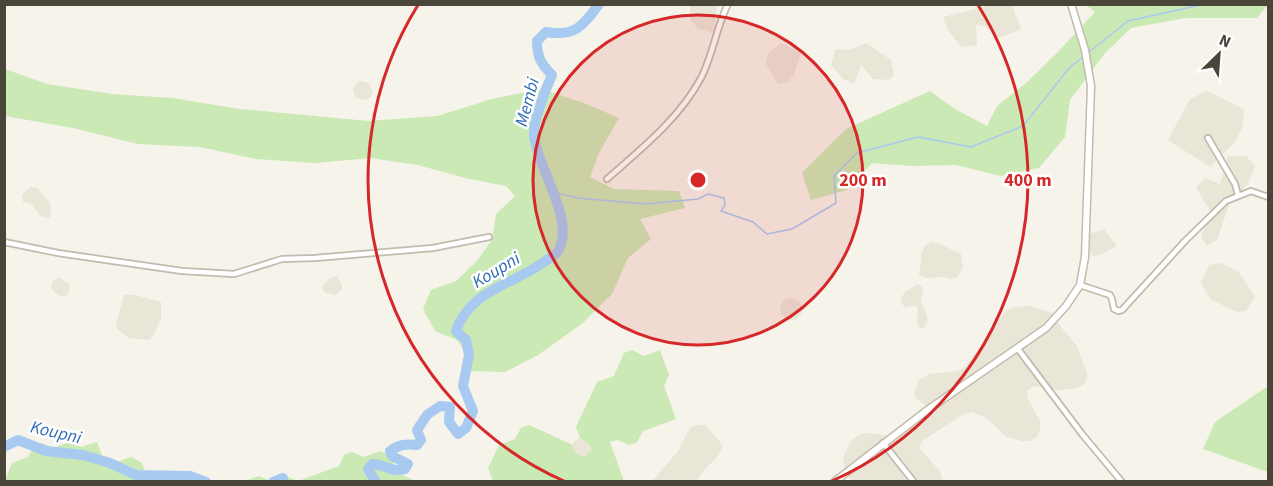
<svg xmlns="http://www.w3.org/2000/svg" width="1273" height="486" font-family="'Source Sans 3',sans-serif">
	<rect width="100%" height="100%" fill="#f5f3ea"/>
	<!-- residential -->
	<path fill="#e9e6d8" d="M690,5H717L714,33L698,29L690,19Z
		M991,5H1012L1021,29L999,38L985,26L976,25L977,45L962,47L949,32L943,17Z
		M781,43L801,53L794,75L787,83L778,84L766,64L768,53Z
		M866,43L891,60L894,75L889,80L873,79L861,65L854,84L843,79L831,65L836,49L849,50Z
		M359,81L369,83L373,93L370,98L363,100L355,97L353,88Z
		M1207,91L1244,109L1243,126L1235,142L1210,167L1168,140L1190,99Z
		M1228,156H1246L1255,166L1248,184L1229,205L1217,240L1207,246L1201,237L1211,213L1196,187L1205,178L1220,184Z
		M30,187L37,188L51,205L50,218L40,216L32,204L23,202L22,195Z
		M1104,229L1117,246L1100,255L1093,256L1085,243L1089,234Z
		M931,242L938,243L961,254L963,267L958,277L951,279L945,277L925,278L919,275L922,252L925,246Z
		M1220,263L1238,271L1255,296L1246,311L1237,312L1210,299L1201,283L1209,265Z
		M337,276L342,285V289L335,295L324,292L322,287L324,284L330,278Z
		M60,278L70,285L69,292L65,297L60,296L54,292L51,288L53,280Z
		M918,284L923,288L921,302L926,311L928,321L924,328L920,329L917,322L918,308L915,305L905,308L901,302V298L905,292Z
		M124,295H135L161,302V318L155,333L149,340L129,338L117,329L116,324Z
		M780 309a11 11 0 1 1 22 0a11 11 0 1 1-22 0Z
		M1030,306L1053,313L1061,327L1077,346L1088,376L1085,383L1078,388L1060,390L1034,386L1027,391L1028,399L1040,421V430L1037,437L1030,441H1022L1005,436L987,418L972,412L964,414L922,441L919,448L940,471L943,481H851L845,469L843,457L851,441L860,434L866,433L894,436L931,409L915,398L914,392L919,380L929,374L958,371L965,367L975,353L978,352L991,329L1006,311L1014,307Z
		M695,425H705L721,443L723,447L718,456L703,471L696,481H648L654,479L678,451L690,428Z
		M580,438L589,444L593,450L584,457L577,455L572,448L574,441Z"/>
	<!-- green -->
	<path fill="#cae9b4" d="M1086,5H1268L1257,18H1185L1131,28L1105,53L1070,100L1065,137L1039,168L1001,176L956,165L912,166L872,163L847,190L811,200L802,173L846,129L930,91L955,109L987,126L997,106L1026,83L1057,53L1095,12Z
		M5,69L47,84L112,94L172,98L240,109L368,121L437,116L492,99L541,89L584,103L619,118L599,153L590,177L614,189L679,191L685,208L640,219L651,239L628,258L612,294L583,323L538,355L505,372L465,371L470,357L457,340L435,331L423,309L431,290L456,281L477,261L492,240L496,214L515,196L506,186L465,178L418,165L370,158L316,163L256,159L200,147L138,144L73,128L5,116Z
		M632,350L644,356L660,350L669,375L664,386L676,419L643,431L637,442L629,445L618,440L610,442L624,481H493L488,468L499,445L515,439L521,428L529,425L573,445L572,448L577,454L584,457L592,450L589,444L580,438L576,427L597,382L614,376L624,353Z
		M1268,386V472L1203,449L1215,422Z
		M70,442L81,447L97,442L103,458L114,463L131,457L142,463L148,479L164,473L183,481H5L12,463L28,457L34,446L42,443L53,448Z
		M380,451L391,456L397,473L416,481H244L259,476L270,481L286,476L298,481L339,466L344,455L352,452L364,457Z"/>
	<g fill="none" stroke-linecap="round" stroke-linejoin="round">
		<!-- stream -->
		<path stroke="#a8caf1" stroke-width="1.5" d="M1089,52L1128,21L1205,4
			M552,192L578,198L646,204L698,199L708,194L724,198L725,205L721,211L753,222L767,234L792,229L836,203L834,176L857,153L918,137L971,147L1023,126L1070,67L1083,57"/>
		<!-- river -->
		<path stroke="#a8caf1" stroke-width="10" d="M4,447L18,440L46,451L83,455L110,463L136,475L190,476L206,482
			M273,482L283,478V482
			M376,482L368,469L372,464C384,464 392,473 405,469L408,464L392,456L390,451C400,444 406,444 417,445L421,440L417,430L427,415L440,406L450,407L449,422L458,434L466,428L473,411L463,386L469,355L466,340L456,331C471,289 511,286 544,262C548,259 556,255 558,251C576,220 538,170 534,136C533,121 546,89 552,75C541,64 537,57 537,41L546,32C575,37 583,26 599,4"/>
		<defs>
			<path id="minor" d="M1208,138L1235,184L1238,195
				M607,179C641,149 679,119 701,78C713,55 716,28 728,4
				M4,242L58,253L182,271L234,274L282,259L315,258L433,248L489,237
				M1080,285L1110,295L1112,299L1114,309L1118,311L1122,310L1185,241L1226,201L1251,191L1268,197
				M1018,349L1082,434L1122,482
				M883,443L914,482"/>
			<path id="tertiary" d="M834,482L926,411L1046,328L1066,306L1080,285L1085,257L1091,86L1085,50L1071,4"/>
		</defs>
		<!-- minor casing -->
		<use href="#minor" stroke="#c1bcad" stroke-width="8"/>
		<!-- tertiary casing -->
		<use href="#tertiary" stroke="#c1bcad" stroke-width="9"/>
		<!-- minor -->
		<use href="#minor" stroke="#fff" stroke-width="4.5"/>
		<!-- tertiary -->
		<use href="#tertiary" stroke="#fff" stroke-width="6"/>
	</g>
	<!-- distance rings -->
	<circle cx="698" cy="180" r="165" fill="#d62828" fill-opacity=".12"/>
	<g fill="none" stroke="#d62828" stroke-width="3">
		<circle cx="698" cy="180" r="165"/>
		<path d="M564 481A330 330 0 0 1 418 5M978 5A330 330 0 0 1 832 481"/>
	</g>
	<g text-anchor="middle" stroke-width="5" stroke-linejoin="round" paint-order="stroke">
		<!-- water labels -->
		<g font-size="18" font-style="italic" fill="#306db6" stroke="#fff">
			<text transform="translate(527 102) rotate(-75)" y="6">Membi</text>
			<text transform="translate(496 270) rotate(-31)" y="6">Koupni</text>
			<text transform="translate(56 432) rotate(13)" y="6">Koupni</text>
		</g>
	</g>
	<circle cx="698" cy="180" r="9" fill="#d62828" stroke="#fff" stroke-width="3"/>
	<g font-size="18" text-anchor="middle" font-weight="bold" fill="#d62828" stroke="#fff" stroke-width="5" stroke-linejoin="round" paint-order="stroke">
		<text x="863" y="186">200 m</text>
		<text x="1028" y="186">400 m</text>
	</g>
	<!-- border -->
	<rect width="1273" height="486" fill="none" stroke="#494538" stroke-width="12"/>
	<!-- north arrow -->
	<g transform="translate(1219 54) rotate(25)" stroke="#ffffff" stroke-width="4.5" paint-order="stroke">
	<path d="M0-4.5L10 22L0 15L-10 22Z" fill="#494538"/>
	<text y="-9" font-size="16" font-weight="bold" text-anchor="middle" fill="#494538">N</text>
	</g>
</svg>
